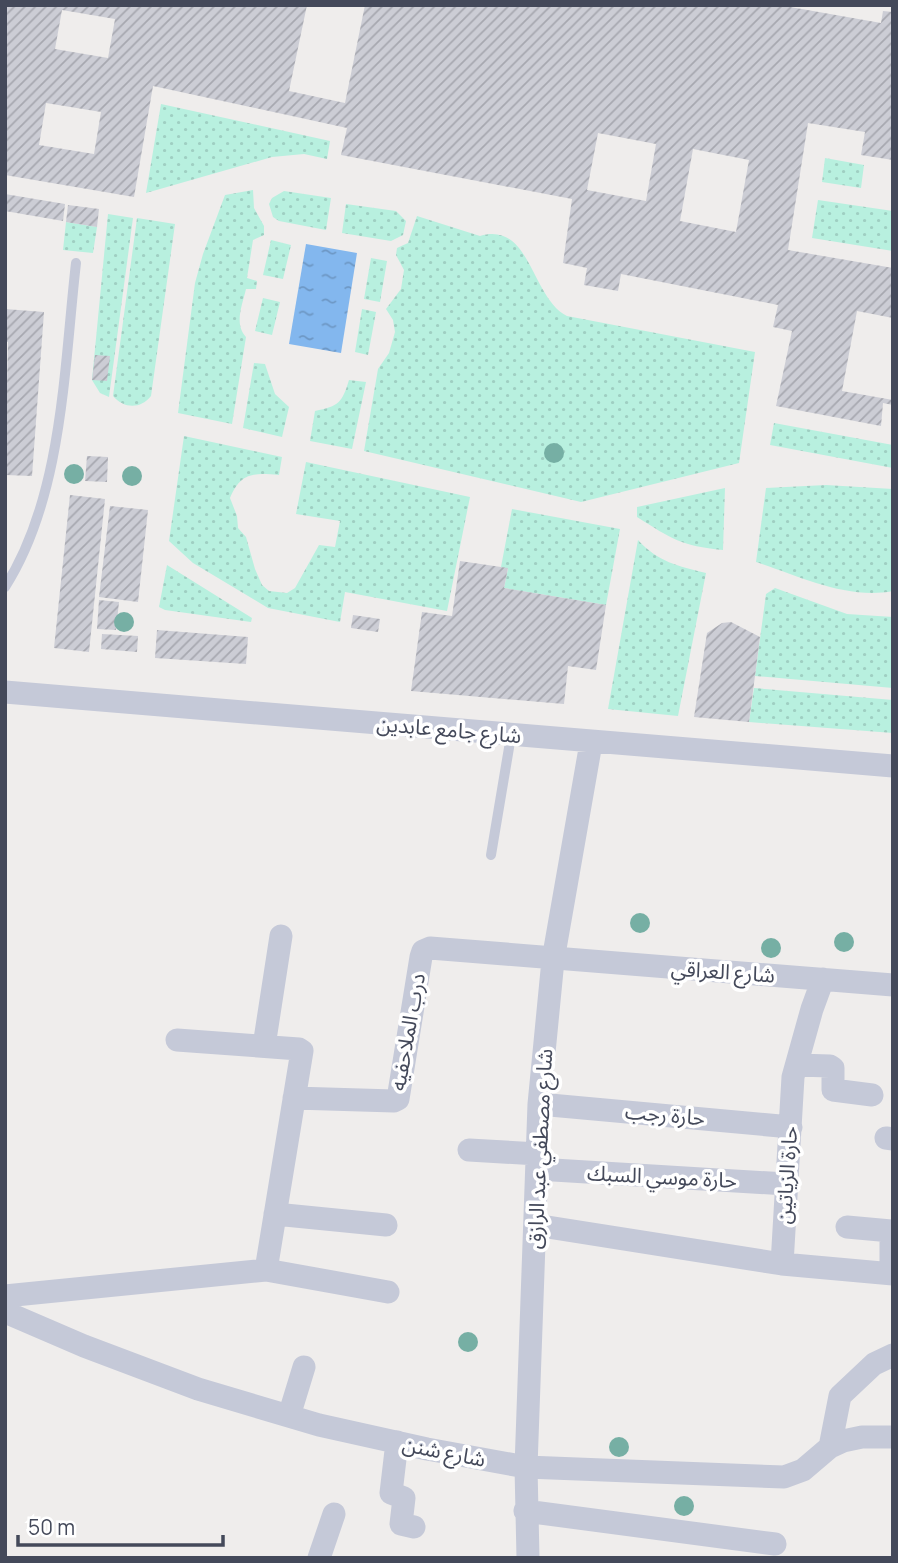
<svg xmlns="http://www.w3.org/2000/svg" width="898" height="1563" font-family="Manrope,'Noto Sans Arabic',sans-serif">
	<defs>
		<pattern id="grass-dots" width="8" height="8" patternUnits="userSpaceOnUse" patternTransform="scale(1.75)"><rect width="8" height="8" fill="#b8f0df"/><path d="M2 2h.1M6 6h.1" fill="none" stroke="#9fcfc2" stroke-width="1.8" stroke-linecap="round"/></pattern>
		<pattern id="water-ripples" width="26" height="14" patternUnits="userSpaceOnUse" patternTransform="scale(1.75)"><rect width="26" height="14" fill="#83b7ee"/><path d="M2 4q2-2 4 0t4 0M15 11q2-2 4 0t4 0" fill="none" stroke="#6d97c4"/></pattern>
		<pattern id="building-hatch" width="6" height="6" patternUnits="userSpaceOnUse" patternTransform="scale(1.75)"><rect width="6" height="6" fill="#cccdd5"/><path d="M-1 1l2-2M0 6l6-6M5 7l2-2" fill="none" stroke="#a7a8b0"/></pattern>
	</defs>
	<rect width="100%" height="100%" fill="#efedec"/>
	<!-- grass -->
	<path fill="url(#grass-dots)" d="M161,104L330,141L327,159L304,154L272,157L146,193Z
		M825,158L864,165L861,188L822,182Z
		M253,190L254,208L264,226V235L253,240L247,278L257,281L256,289H246C242,306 234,324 246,337L232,424L178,413L195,283L203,254L225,195Z
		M284,191L331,198L326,230L279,221L273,217L269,204L272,198Z
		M818,200L893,211V251L812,238Z
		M346,204L396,211L406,221L403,235L391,241L342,233Z
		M108,214L133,218L109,397L100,393L92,380Z
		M417,216L480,236C531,221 531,298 567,316L755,352L739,463L581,502L364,451L378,369L389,353L395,332L393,320L386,309L401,289L404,270L396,255L397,248L408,243Z
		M137,218L175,224L151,396C141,409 124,409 113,396Z
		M66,222L97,227L93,253L63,250Z
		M271,240L291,245L283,279L263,275Z
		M371,258L387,261L380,302L364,299Z
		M263,298L280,302L272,335L255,331Z
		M362,309L376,312L368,355L355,352Z
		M254,363L265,364L275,394L289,407L282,437L243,428Z
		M349,380L366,382L352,449L310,441L315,411C339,406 342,403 349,380Z
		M774,423L893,445V468L770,445Z
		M184,436L282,457L279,475C253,473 241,472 230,498L237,516L238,528L246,537L255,569L262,585L269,591L287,593L295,588L319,545L335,547L340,521L296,514L306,462L470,497L447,611L345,592L340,622L268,608L193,563L169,541Z
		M826,485L893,489V591C847,600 799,576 756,562L766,488Z
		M725,488L723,550C681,546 672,539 637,517V507Z
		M512,509L620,529L606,605L504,588L508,569L501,567Z
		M638,540C658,562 678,566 706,573L678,716L608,709Z
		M167,565L252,618L251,622L165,610L159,607Z
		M775,588L847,614L893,617V688L755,676L766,594Z
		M754,688L893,700V733L749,722Z"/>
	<!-- water -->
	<path fill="url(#water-ripples)" d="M306,244L357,253L341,353L289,344Z"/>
	<!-- building -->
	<path fill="url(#building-hatch)" fill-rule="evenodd" d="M5,5H307L289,91L345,103L365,5H779L881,23L883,11L893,12V160L861,155L865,132L808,123L788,250L893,268V318L857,311L842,391L893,400V405L883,403L881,426L776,406L792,331L773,327L778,305L621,274L618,291L584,285L587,268L563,263L572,199L341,155L347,128L153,86L134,197L5,175ZM62,10L115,19L108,58L55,49ZM46,103L101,112L94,154L39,145ZM598,133L656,144L646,201L587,190ZM693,149L749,160L736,232L680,221Z
		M5,194L65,204L63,221L5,211Z
		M68,205L99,209L97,227L66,222Z
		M5,309L44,312L32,476L5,475L8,342H5Z
		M95,355L110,356L107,381L92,380Z
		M87,456L108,457L107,482L85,481Z
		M70,495L105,499L89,652L54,648Z
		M110,506L148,510L138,602L99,597Z
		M460,561L508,568L504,588L606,605L596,670L568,666L564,704L411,691L422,612L452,616Z
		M99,600L119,602L116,630L97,629Z
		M353,615L380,619L378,632L351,628Z
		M731,622L760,637L749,722L694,717L707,633L722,623Z
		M157,630L248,637L246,664L155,658Z
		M102,634L138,636L137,652L101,649Z"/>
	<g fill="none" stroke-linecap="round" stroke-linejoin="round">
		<!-- service -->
		<path stroke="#c5c9d8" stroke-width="10" d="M5,587C63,496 64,367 76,263
			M491,855L511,736"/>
		<!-- minor -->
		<path stroke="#c5c9d8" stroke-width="23" d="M5,692L893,766
			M823,979L812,1009L793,1077L782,1264L893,1274
			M264,1046L281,936
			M797,1065L830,1066L833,1068V1090L872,1095
			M294,1098L394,1101L398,1099L421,957L423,951L430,948L893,985
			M539,1104L791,1127
			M886,1138L893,1139
			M469,1150L538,1154
			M537,1169L786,1184
			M275,1214L386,1225
			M535,1225L782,1264
			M847,1227L891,1231V1273
			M266,1270L388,1292
			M5,1296L266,1270L302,1051L299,1049L177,1040
			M5,1312L84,1346L198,1389L319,1425L427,1449L526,1467L784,1477L803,1470L830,1447L843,1441L862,1437H893
			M289,1416L304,1367
			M397,1442L391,1493L404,1498L401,1524L414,1527
			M830,1447L840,1396L874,1364L893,1355
			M525,1511L775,1544
			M319,1558L334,1514
			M528,1558L526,1467L539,1104L553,960L591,743"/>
	</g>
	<!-- trees -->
	<g fill="#76afa4">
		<circle cx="554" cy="453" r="10"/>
		<circle cx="74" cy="474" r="10"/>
		<circle cx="132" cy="476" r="10"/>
		<circle cx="124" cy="622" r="10"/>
		<circle cx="640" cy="923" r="10"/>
		<circle cx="844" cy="942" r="10"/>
		<circle cx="771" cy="948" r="10"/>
		<circle cx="468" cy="1342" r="10"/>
		<circle cx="619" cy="1447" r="10"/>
		<circle cx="684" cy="1506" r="10"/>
	</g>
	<g text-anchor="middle" stroke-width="7" stroke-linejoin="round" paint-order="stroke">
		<!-- street labels -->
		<g font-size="21" fill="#44495a" stroke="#fff">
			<text transform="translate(449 730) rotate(5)" y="7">شارع جامع عابدين</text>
			<text transform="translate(723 972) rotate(4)" y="7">شارع العراقي</text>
			<text transform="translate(408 1032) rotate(-80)" y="7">درب الملاحفيه</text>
			<text transform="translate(665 1115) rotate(5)" y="7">حارة رجب</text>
			<text transform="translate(540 1149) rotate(-87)" y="7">شارع مصطفي عبد الرازق</text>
			<text transform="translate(787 1175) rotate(-86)" y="7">حارة الزياتين</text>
			<text transform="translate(662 1177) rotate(3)" y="7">حارة موسي السبك</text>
			<text transform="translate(444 1452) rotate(11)" y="7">شارع شنن</text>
		</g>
	</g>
	<!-- border -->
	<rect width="898" height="1563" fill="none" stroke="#44495a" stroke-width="14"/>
	<!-- scale -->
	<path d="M18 1535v10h205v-10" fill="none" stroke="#44495a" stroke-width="3.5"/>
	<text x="28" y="1535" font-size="21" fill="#44495a" stroke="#ffffff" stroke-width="5" paint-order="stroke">50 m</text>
</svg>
